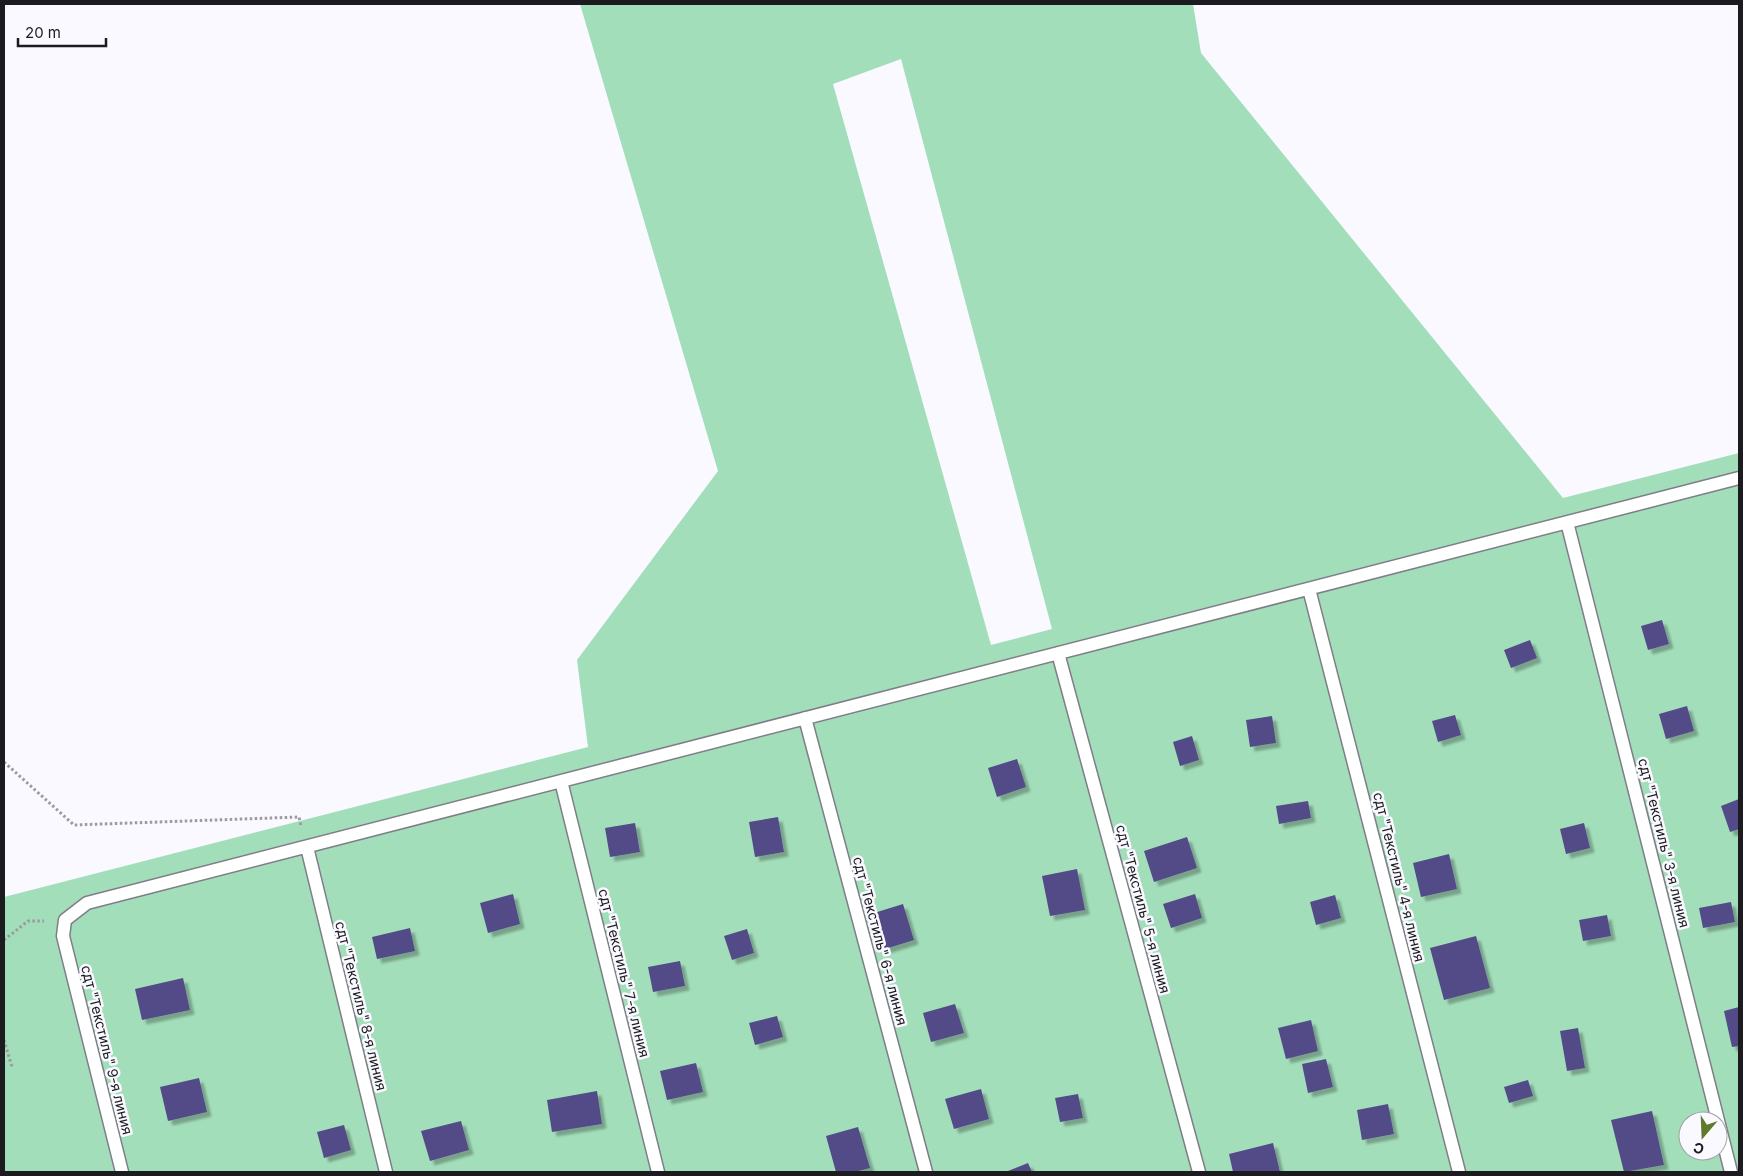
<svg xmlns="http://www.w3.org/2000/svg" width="1743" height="1176" font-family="Inter,sans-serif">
	<defs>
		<filter id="shadow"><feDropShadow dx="4.5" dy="4.5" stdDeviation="1" flood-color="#0004"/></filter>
	</defs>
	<rect width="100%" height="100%" fill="#f9f9ff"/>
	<!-- green -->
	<path fill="#a3debb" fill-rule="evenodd" d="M580,4H1193L1201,53L1563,498L1739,453V1172H4V897L588,747L577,660L718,471ZM901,59L1052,629L991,645L833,84ZM1688,1121H1718V1151H1688Z"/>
	<!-- building -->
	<path fill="#524b88" filter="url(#shadow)" d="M1662,620L1669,644L1648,650L1641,626Z
		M1530,640L1537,658L1511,668L1504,650Z
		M1687,706L1694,731L1666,739L1659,714Z
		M1455,715L1461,735L1438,742L1432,721Z
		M1272,716L1276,743L1250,747L1246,720Z
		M1192,736L1199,760L1180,766L1173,742Z
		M1017,759L1026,787L997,797L988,768Z
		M1739,799V829L1730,832L1721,806Z
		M1308,801L1311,818L1279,824L1276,806Z
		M778,817L784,852L755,857L749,822Z
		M635,823L640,852L610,857L605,828Z
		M1584,823L1590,848L1566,854L1560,829Z
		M1187,837L1197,868L1154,882L1144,851Z
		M1449,854L1457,889L1421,897L1413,863Z
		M1077,869L1085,910L1050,916L1042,876Z
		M513,894L520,924L488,933L480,903Z
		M1195,894L1202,918L1171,928L1163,904Z
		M1335,895L1341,918L1316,925L1310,902Z
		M1731,902L1735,922L1703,928L1699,908Z
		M903,904L914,940L885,949L874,913Z
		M1607,915L1611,936L1583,941L1579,920Z
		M410,928L415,951L377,959L372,937Z
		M747,929L754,953L732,960L724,936Z
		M1476,936L1490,988L1444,1000L1430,948Z
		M680,961L685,986L653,992L648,967Z
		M183,978L190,1010L142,1020L135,989Z
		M955,1004L964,1033L931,1042L923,1013Z
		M1739,1007V1046L1732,1047L1724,1011Z
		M777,1016L783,1037L755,1045L749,1023Z
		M1311,1020L1318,1051L1286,1059L1278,1028Z
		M1578,1028L1585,1068L1567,1071L1560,1031Z
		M1326,1059L1333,1087L1308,1093L1302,1064Z
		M696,1063L703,1092L667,1100L660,1071Z
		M199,1078L207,1112L168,1121L160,1087Z
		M1528,1080L1533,1096L1509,1103L1504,1087Z
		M981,1089L989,1119L954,1129L945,1099Z
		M597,1091L602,1124L552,1132L547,1100Z
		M1078,1094L1083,1118L1060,1122L1055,1098Z
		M1388,1104L1394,1134L1362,1140L1357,1110Z
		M1652,1111L1664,1165L1624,1172L1611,1120Z
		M461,1121L469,1150L430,1161L421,1131Z
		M344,1125L351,1150L324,1158L317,1132Z
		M858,1127L870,1168L855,1172H836L826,1136Z
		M1273,1143L1280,1172H1233L1229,1154Z
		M1028,1163L1032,1172H1009L1008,1171Z"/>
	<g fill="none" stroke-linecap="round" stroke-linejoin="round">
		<defs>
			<path id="service" d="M1567,522L1731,1172
				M1309,589L1459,1172
				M1058,653L1199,1172
				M805,718L926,1172
				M561,781L658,1172
				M307,847L386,1172
				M122,1172L63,936L65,920L87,903L1739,478"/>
		</defs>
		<!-- service casing -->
		<use href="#service" stroke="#7e7e87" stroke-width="15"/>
		<!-- path -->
		<path stroke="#9b9aa0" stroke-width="3" stroke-dasharray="2.5 2.5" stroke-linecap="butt" d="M4,762L74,825L299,817L301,826
			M4,940L28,921H44
			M4,1040L12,1067"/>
		<!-- service -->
		<use href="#service" stroke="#fff" stroke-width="12"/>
	</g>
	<g text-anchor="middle" stroke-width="5" stroke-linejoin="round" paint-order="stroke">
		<!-- street labels -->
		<g font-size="14" fill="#1c1b1f" stroke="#f9f9ff">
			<text transform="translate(1664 843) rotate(76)" y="5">сдт "Текстиль" 3-я линия</text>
			<text transform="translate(1399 877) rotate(76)" y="5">сдт "Текстиль" 4-я линия</text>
			<text transform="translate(1143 909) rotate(75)" y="5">сдт "Текстиль" 5-я линия</text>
			<text transform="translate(880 941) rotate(75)" y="5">сдт "Текстиль" 6-я линия</text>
			<text transform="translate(624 973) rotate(76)" y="5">сдт "Текстиль" 7-я линия</text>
			<text transform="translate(361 1006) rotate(76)" y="5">сдт "Текстиль" 8-я линия</text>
			<text transform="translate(107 1050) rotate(76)" y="5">сдт "Текстиль" 9-я линия</text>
		</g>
	</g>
	<!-- border -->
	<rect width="1743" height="1176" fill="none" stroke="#1c1b1f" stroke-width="10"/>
	<!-- north arrow -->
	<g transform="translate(1703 1136) rotate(199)"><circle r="24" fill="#f9f9ff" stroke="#a1a0a5"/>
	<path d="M0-4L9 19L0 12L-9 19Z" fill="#61792c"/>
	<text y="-8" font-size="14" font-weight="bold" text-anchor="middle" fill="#1c1b1f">С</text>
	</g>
	<!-- scale -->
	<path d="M18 38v8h88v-8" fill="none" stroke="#1c1b1f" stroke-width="2.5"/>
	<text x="25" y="38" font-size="15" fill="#1c1b1f" stroke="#f9f9ff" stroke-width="4" paint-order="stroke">20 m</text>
</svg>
